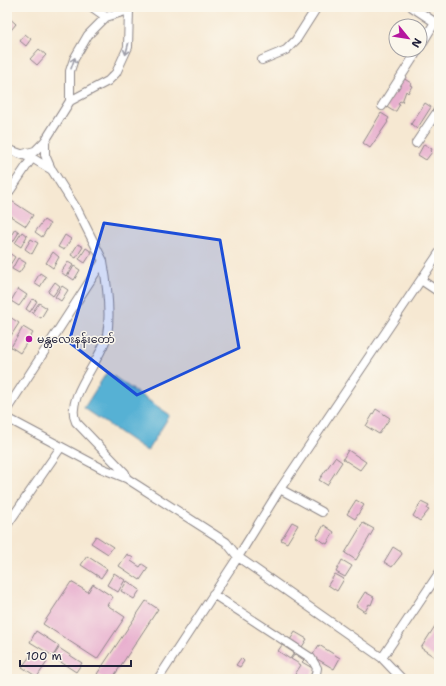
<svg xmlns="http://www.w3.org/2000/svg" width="446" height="686" font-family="'Shantell Sans','Noto Sans Myanmar',sans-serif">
	<rect width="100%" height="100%" fill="#fbf7ec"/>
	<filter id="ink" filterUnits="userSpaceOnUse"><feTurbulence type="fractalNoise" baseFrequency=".025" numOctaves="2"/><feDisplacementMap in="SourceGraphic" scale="8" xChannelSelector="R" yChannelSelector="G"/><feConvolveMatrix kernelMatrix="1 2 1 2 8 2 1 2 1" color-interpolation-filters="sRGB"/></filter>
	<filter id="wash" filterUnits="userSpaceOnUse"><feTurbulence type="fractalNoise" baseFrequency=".012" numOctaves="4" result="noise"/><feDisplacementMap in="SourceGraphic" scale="16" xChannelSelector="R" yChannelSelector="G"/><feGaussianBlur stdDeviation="0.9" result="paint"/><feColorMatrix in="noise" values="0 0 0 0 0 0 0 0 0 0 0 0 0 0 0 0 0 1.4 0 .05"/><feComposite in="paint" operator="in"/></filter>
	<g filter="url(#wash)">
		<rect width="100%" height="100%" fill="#f6e8d2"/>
		<!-- water -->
		<path fill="#57b1d4" stroke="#3c6a88" d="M107,372L170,415L147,451L84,408Z"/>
		<g id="blocks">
			<!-- building -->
			<path fill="#e8b0cf" d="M7,16L16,24L7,35Z
				M25,34L31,39L26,46L20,41Z
				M39,49L46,55L37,65L30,59Z
				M403,78L411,83L410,85L412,86L408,93L406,91L402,102L400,101L398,103L400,104L396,111H393L385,106Z
				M425,103L431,107L417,129L411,124Z
				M381,113L389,118L387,121L388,122L370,148L363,143Z
				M424,144L432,149L431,151L432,152L426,160L418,155Z
				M7,198L33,215L26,226L7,214Z
				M44,220L50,224L42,237L35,232Z
				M15,229L19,232L13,242L9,239Z
				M22,232L27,236L21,247L15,243Z
				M65,235L71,239L64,250L58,247Z
				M31,239L38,243L32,254L25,249Z
				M78,244L83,247L76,258L71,255Z
				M86,248L92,252L85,263L79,259Z
				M53,252L59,257L53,268L46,263Z
				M9,253L15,257L8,268L7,255Z
				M18,258L26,263L19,273L12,269Z
				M68,262L73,265L66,276L61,272Z
				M74,266L80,270L74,280L68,276Z
				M40,273L46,277L40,287L34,283Z
				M55,282L60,286L53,296L48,292Z
				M62,286L68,290L61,301L55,297Z
				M18,289L27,295L19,306L11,301Z
				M32,299L37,301L30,312L26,309Z
				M39,303L47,308L41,318L32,313Z
				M7,315L19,323L7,342Z
				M23,327L33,333L20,353L11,347Z
				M376,409L390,418L379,434L366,426Z
				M348,450L366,462L360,470L343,459Z
				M335,457L342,462L327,485L319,480Z
				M356,500L364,505L355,519L347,514Z
				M421,502L429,506L427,509L429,510L420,521L413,516Z
				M292,522L298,525L287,543L281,540Z
				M363,523L374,529L356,560L345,553Z
				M324,525L334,532L327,544L316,538Z
				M96,536L113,547L108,554L91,543Z
				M393,547L401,552L402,554L392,567L384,562Z
				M127,554L133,558L131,561L140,567L142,564L148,568L140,580L119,566Z
				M87,556L107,569L101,578L81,565Z
				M342,560L352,566L345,577L336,572Z
				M114,573L125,580L118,592L107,585Z
				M335,574L344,579L337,591L328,585Z
				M127,581L140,590L134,599L121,591Z
				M71,582L88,592L93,584L113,597L107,605L125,617L97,659L43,624Z
				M365,592L374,597L371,605L369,604L365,612L356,606Z
				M146,601L158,609L112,679H104L97,674Z
				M435,626L439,628V653L436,658L421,648Z
				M36,631L59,646L53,656L30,642Z
				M295,632L307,639L302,647L290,640Z
				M282,645L294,653L290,659L278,651Z
				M319,645L340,658L334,669L312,656Z
				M59,648L82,663L76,672L53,657Z
				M33,652L47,662L37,677L22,667Z
				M295,654L304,660L302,662L314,669L308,679H292L301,665L291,659Z
				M241,658L244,661L240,667L236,665Z"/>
		</g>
	</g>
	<g filter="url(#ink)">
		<use href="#blocks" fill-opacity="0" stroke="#8c8586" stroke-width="1"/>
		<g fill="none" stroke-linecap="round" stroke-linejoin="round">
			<defs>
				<path id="minor" d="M92,7L106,17
					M412,7L439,25
					M420,47L435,22
					M262,60L286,50L296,40L317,7
					M70,101V71L74,59L88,35L106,17L129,10
					M382,106L418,50
					M45,141V155L51,169
					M416,143L439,109
					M7,149L32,158L52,170L78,211L103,261L7,409
					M23,154L35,151L45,141L70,101L108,81L116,73L128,47L129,10L131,7
					M7,195L32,158
					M103,261C107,284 111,312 107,335C102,360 64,398 76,422L125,473L126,478
					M421,280L439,292
					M7,418L101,468L126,478L226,542L238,557L382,658L402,679
					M280,489L322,512
					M7,525L61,447
					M213,594L311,658L317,668L315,679
					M382,658L439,573
					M158,679L238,557L280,489L439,253"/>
			</defs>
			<!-- minor casing -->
			<use href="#minor" stroke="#8c8586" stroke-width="10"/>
			<!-- minor -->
			<use href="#minor" stroke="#fff" stroke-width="8"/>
		</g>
		<!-- one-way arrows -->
		<defs><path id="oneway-shaft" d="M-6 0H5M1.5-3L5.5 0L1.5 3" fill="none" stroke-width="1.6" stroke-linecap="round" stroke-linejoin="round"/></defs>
		<g stroke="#9c9ca7">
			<use href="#oneway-shaft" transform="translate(127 49) rotate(105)"/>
			<use href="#oneway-shaft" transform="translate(73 63) rotate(-71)"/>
		</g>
	</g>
	<!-- marked area -->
	<path fill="#1d4ed8" fill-opacity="0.2" stroke="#1d4ed8" stroke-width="3" stroke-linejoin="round" d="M104,223L220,240L239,348L137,395L69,342Z"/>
	<!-- markers -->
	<circle fill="#b5179e" stroke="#fbf7ec" stroke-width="1.5" cx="29" cy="339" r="4"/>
	<g text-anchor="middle" stroke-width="3" stroke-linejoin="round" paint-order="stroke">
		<!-- poi labels -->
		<g font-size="11" fill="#22223b" stroke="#fbf7ec" text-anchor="start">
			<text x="37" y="343">မန္တလေးနန်းတော်</text>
		</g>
	</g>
	<!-- margin -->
	<rect width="446" height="686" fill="none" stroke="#fbf7ec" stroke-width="24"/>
	<!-- north arrow -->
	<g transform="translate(408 38) rotate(120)"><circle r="19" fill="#fbf7ec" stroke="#a4a2a5"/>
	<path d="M0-3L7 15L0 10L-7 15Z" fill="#b5179e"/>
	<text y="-6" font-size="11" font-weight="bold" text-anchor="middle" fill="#22223b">N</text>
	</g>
	<!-- scale -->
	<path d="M20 660v6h111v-6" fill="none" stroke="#22223b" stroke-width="2"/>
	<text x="26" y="660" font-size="12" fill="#22223b" stroke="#fbf7ec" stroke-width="3" paint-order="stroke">100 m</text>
</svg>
